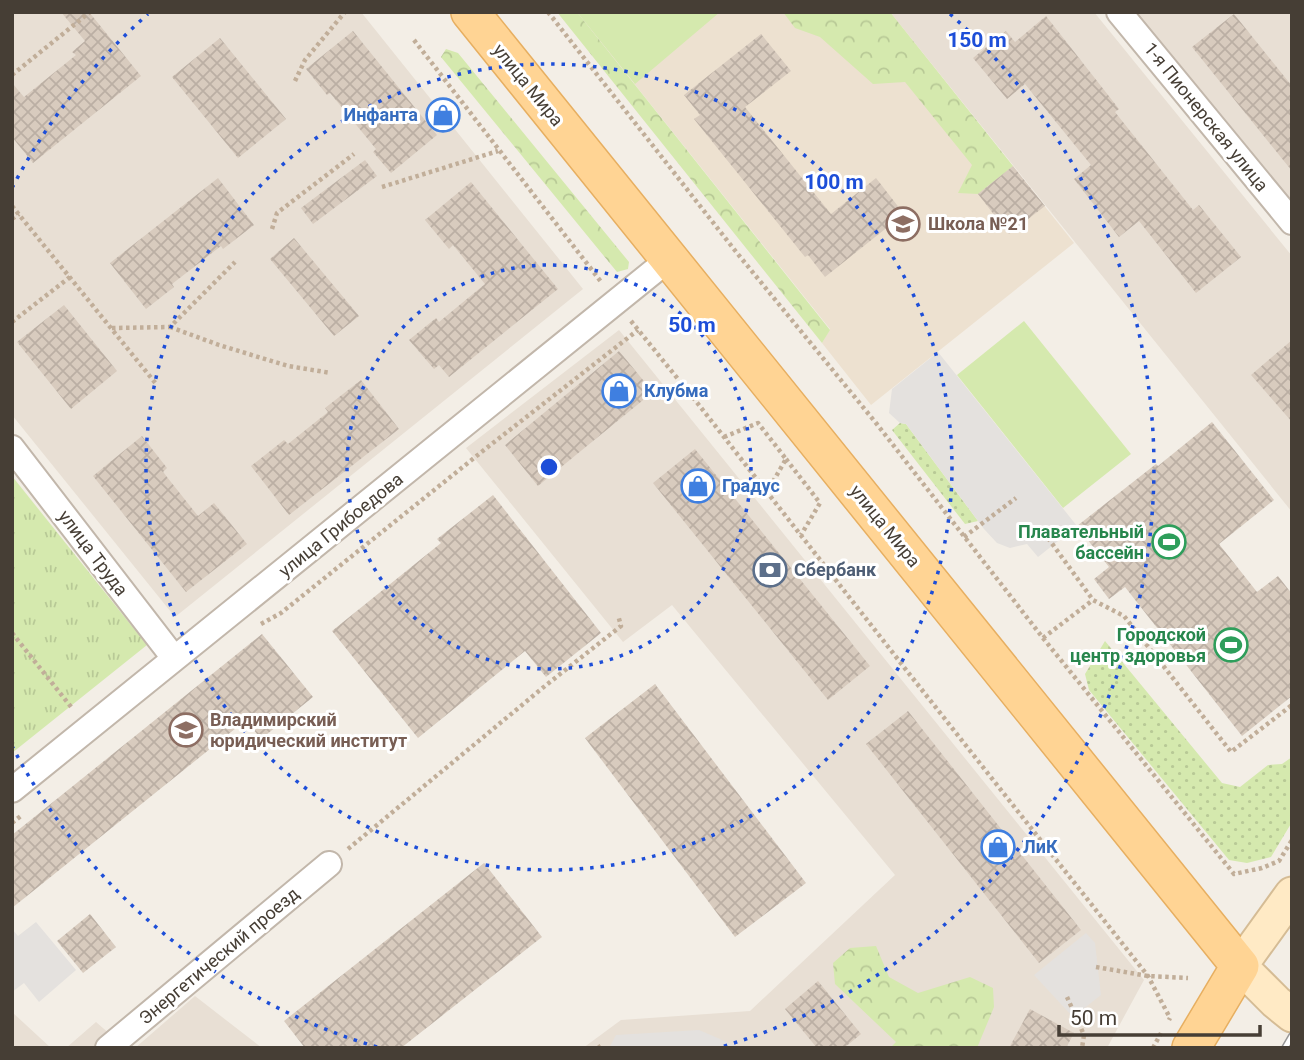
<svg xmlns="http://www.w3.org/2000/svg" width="1304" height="1060" font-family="Roboto,sans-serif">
	<defs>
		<pattern id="grass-dots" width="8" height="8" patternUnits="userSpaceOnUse" patternTransform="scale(1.75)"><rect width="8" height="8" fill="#d5e9ae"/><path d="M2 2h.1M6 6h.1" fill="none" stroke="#b8c996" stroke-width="1.8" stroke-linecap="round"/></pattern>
		<pattern id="forest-crowns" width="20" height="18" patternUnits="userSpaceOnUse" patternTransform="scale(1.75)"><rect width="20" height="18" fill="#d5e9ae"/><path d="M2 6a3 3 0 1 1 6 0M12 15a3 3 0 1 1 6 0" fill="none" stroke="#b8c996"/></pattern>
		<pattern id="park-tufts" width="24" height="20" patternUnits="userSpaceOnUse" patternTransform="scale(1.75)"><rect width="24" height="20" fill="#d5e9ae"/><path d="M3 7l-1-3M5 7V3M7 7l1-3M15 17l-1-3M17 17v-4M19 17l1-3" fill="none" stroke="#b8c996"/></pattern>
		<pattern id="building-cross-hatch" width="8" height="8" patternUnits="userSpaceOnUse" patternTransform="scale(1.75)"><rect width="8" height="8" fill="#d8cbbe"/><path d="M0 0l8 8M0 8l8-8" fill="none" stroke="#bbafa4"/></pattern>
	</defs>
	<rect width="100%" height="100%" fill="#f3eee6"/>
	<!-- residential -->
	<path fill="#e8dfd4" d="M12,12H361L583,289L175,617L12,415Z
		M890,12H1094L1292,256V512Z
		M1136,12H1292V204Z
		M619,330L1144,980L1107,1048H583L621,1020L750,1011L895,875L672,605L623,642L466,448Z
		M195,996L262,1048H135Z
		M12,1012L51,1048H12Z
		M96,1022L126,1048H66Z"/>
	<!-- education -->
	<path fill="#ede1d0" d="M577,12H890L1074,243L871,405L822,343L830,329Z"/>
	<!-- grass -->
	<path fill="url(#grass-dots)" d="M900,423L906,424L978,521L965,524L892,430Z
		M1105,641L1222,783L1240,787L1268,765L1282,764L1292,757V822L1271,857L1247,863L1229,860L1089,690L1085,674Z"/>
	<!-- forest -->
	<path fill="url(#forest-crowns)" d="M557,12H577L830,330L822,343Z
		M783,12H890L1013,166L978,194L958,193L972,165L905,82L873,84L820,37L795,28Z
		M446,49L458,53L629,262L628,269L617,272L441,57Z
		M876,946L889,977L918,993L970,977L993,988L994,1007L977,1048H890L896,1042L835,984L833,963L850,948Z"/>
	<!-- park -->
	<path fill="url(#park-tufts)" d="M12,476L147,645L12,753Z"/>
	<!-- garden -->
	<path fill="#d5e9ae" d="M577,12H720L635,84Z
		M1024,321L1131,454L1063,508L957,375Z"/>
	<!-- parking -->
	<path fill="#e4e1de" d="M938,352L1077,526L1038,557L1027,544L1010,548L997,543L984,529L906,424L900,423L889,413L892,389Z
		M36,922L76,970L39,1002L24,983L12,992V929L18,936Z
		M1086,933L1095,943L1101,995L1073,1017L1034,975Z
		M699,1030L741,1048H609L616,1035Z"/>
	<!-- building -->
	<path fill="url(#building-cross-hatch)" d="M61,12H89L141,76L33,163L12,137V83L24,97L76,55L72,52L85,41Z
		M1234,14L1292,86V171L1192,47Z
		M1046,16L1119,109L1115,112L1193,210L1199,205L1241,257L1196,293L1139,221L1119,237L1074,179L1091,165L1025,84L1007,99L973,58L1006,31L1015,42Z
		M353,31L437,135L391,173L373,152L376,149L330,93L327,95L306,69Z
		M761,34L791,71L745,107L831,214L876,178L904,214L825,277L808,255L805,257L694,119L700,115L684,95Z
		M220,38L286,119L238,158L172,77Z
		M365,160L377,176L313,224L301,208Z
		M1013,166L1045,206L1009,234L978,194Z
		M218,178L254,225L223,249L221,246L172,284L174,287L146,309L110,263Z
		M471,182L558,289L449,377L439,365L434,369L409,340L436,318L439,322L485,284L453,245L449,249L425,220Z
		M294,238L359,316L334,336L270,259Z
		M64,305L117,371L71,409L17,342Z
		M1292,340V422L1251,375Z
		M619,351L653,392L538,486L505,445Z
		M361,380L399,429L289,515L251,466L284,440L288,444L328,412L325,408Z
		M1212,422L1274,500L1219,544L1257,592L1278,576L1292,594V696L1242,736L1125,587L1109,599L1094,579L1109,567L1077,526L1156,464L1158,466Z
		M142,436L167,468L163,472L198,516L214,503L247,544L186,592L93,476Z
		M695,449L870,666L828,700L653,483Z
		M493,495L601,633L546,677L525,651L418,738L332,631L441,543L437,539Z
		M262,634L313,697L261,739L246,720L12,908V835Z
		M655,684L806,883L735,937L585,738Z
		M908,711L1081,930L1039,963L866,744Z
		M484,863L542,937L401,1048H305L284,1021Z
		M90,914L116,947L83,973L57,941Z
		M818,981L861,1034L844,1048H817L785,1009Z
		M1030,1009L1074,1033L1066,1048H1009Z"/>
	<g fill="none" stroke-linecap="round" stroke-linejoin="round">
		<defs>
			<path id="street" d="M1119,12L1292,222
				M12,448L174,658
				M12,790L669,259
				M108,1048L329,864"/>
			<path id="secondary" d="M1292,894L1240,966L1276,1002L1292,1015"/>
			<path id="primary" d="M470,12L1240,966L1191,1048"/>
		</defs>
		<!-- street casing -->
		<use href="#street" stroke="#c2b7ab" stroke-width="28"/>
		<!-- secondary casing -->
		<use href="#secondary" stroke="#d5bc95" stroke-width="37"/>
		<!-- primary casing -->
		<use href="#primary" stroke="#e7af61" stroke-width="40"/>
		<!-- path -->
		<path stroke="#c1ae99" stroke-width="4.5" stroke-dasharray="3.5 3.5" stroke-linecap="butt" d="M548,12L737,253L876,423L1043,638L1234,874L1262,868L1279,861L1292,840
			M414,40L602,283
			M12,75L90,12
			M295,81L305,60L345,12
			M382,187L498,151
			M12,206L157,385
			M12,219L19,214
			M272,229L277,213L354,154
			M631,321L695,400L907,671L1148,976L1170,1018L1169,1020
			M12,322L70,277
			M170,327L219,345L288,366L331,373
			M112,328L170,327L235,262
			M724,437L758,423L786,459L767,492
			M786,459L820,503L801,535
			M964,537L1016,498
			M1048,538L1093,600L1124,616L1231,752L1292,705
			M261,624L281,613L484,450L638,330
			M12,633L72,708
			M1043,638L1093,600
			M12,823L22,815
			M348,849L545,686L621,626L618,615
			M1096,967L1148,976L1188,978
			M1067,997L1084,1035L1082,1048
			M598,1048L602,1045
			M1153,1048L1161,1033"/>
		<!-- street -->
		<use href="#street" stroke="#fff" stroke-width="24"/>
		<!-- secondary -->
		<use href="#secondary" stroke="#ffeac5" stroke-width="33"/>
		<!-- primary -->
		<use href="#primary" stroke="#ffd494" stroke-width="37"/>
		<defs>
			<path id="rail" d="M1285,1048L1292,1036"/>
		</defs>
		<!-- rail casing -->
		<use href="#rail" stroke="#969696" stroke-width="8"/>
		<!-- rail -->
		<use href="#rail" stroke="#fff" stroke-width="5" stroke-dasharray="16" stroke-linecap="butt"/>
	</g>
	<!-- distance rings -->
	<g fill="none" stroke="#1d4ed8" stroke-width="3.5" stroke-dasharray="3.5 7">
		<circle cx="549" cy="467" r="202"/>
		<circle cx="549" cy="467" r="403"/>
		<path d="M377 1047A605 605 0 0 1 12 746M12 188A605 605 0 0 1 148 14M950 14A605 605 0 0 1 721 1047"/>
	</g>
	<!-- icons -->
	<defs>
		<symbol id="shop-ring" viewBox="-11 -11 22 22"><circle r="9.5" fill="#fff" stroke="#3f7fe0" stroke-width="1.5"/><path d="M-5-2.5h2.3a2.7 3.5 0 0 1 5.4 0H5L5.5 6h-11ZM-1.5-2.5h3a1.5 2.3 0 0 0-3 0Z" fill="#3f7fe0"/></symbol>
		<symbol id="school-ring" viewBox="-11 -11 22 22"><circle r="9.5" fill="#fff" stroke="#8d6e63" stroke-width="1.5"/><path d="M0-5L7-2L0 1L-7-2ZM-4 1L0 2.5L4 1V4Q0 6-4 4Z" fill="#8d6e63"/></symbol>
		<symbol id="stadium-ring" viewBox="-11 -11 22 22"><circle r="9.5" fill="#fff" stroke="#2e9e5b" stroke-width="1.5"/><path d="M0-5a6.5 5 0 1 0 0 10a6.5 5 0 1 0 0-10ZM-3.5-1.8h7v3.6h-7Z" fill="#2e9e5b"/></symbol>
		<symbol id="bank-ring" viewBox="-11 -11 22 22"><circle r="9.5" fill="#fff" stroke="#5c6f8a" stroke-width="1.5"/><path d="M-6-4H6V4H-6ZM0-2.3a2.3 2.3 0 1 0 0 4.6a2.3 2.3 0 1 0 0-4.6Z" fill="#5c6f8a"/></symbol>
		<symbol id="university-ring" viewBox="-11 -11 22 22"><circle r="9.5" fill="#fff" stroke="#8d6e63" stroke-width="1.5"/><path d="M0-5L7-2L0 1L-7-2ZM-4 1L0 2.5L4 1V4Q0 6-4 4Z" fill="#8d6e63"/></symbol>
	</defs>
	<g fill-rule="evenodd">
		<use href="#shop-ring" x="424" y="96" width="38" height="38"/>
		<use href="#school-ring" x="884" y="205" width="38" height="38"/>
		<use href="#shop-ring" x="600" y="372" width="38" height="38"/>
		<use href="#shop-ring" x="679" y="467" width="38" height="38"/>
		<use href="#stadium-ring" x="1150" y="523" width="38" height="38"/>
		<use href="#bank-ring" x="751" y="551" width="38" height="38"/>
		<use href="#stadium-ring" x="1212" y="626" width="38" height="38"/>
		<use href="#university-ring" x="167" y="711" width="38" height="38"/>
		<use href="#shop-ring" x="979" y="828" width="38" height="38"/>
	</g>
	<g text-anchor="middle" stroke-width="6" stroke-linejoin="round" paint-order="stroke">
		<!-- street labels -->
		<g font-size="18" fill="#463e35" stroke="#fff">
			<text transform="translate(528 85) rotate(51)" y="6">улица Мира</text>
			<text transform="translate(1206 117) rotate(51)" y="6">1-я Пионерская улица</text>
			<text transform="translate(341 525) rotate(-39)" y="6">улица Грибоедова</text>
			<text transform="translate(885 526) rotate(51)" y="6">улица Мира</text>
			<text transform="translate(93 553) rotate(53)" y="6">улица Труда</text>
			<text transform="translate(219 956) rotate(-40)" y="6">Энергетический проезд</text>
		</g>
		<!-- shop labels -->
		<g font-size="18" font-weight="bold" fill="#366cbe" stroke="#fff" text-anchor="start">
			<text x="418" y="121" text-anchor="end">Инфанта</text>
			<text x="644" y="397">Клубма</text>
			<text x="722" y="492">Градус</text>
			<text x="1023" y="853">ЛиК</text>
		</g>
		<!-- education labels -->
		<g font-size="18" font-weight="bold" fill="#785e54" stroke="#fff" text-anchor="start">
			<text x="928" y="230">Школа №21</text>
			<text x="210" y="726">Владимирский<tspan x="210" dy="21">юридический институт</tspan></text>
		</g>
		<!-- leisure labels -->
		<g font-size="18" font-weight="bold" fill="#27864d" stroke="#fff" text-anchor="end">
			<text x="1144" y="538">Плавательный<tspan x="1144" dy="21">бассейн</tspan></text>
			<text x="1206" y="641">Городской<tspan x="1206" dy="21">центр здоровья</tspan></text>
		</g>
		<!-- service labels -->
		<g font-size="18" font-weight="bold" fill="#4e5e75" stroke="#fff" text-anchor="start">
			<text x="794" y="576">Сбербанк</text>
		</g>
	</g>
	<circle cx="549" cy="467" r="10" fill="#1d4ed8" stroke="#fff" stroke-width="3.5"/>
	<g font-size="21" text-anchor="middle" font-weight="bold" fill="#1d4ed8" stroke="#fff" stroke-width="6" stroke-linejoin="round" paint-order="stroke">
		<text x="977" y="47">150 m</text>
		<text x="834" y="189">100 m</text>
		<text x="692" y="332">50 m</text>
	</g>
	<!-- border -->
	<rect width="1304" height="1060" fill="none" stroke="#463e35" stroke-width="28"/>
	<!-- scale -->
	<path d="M1059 1025v10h201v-10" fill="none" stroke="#463e35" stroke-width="3.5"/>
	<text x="1070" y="1025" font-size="21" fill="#463e35" stroke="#ffffff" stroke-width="5" paint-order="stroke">50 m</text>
</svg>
